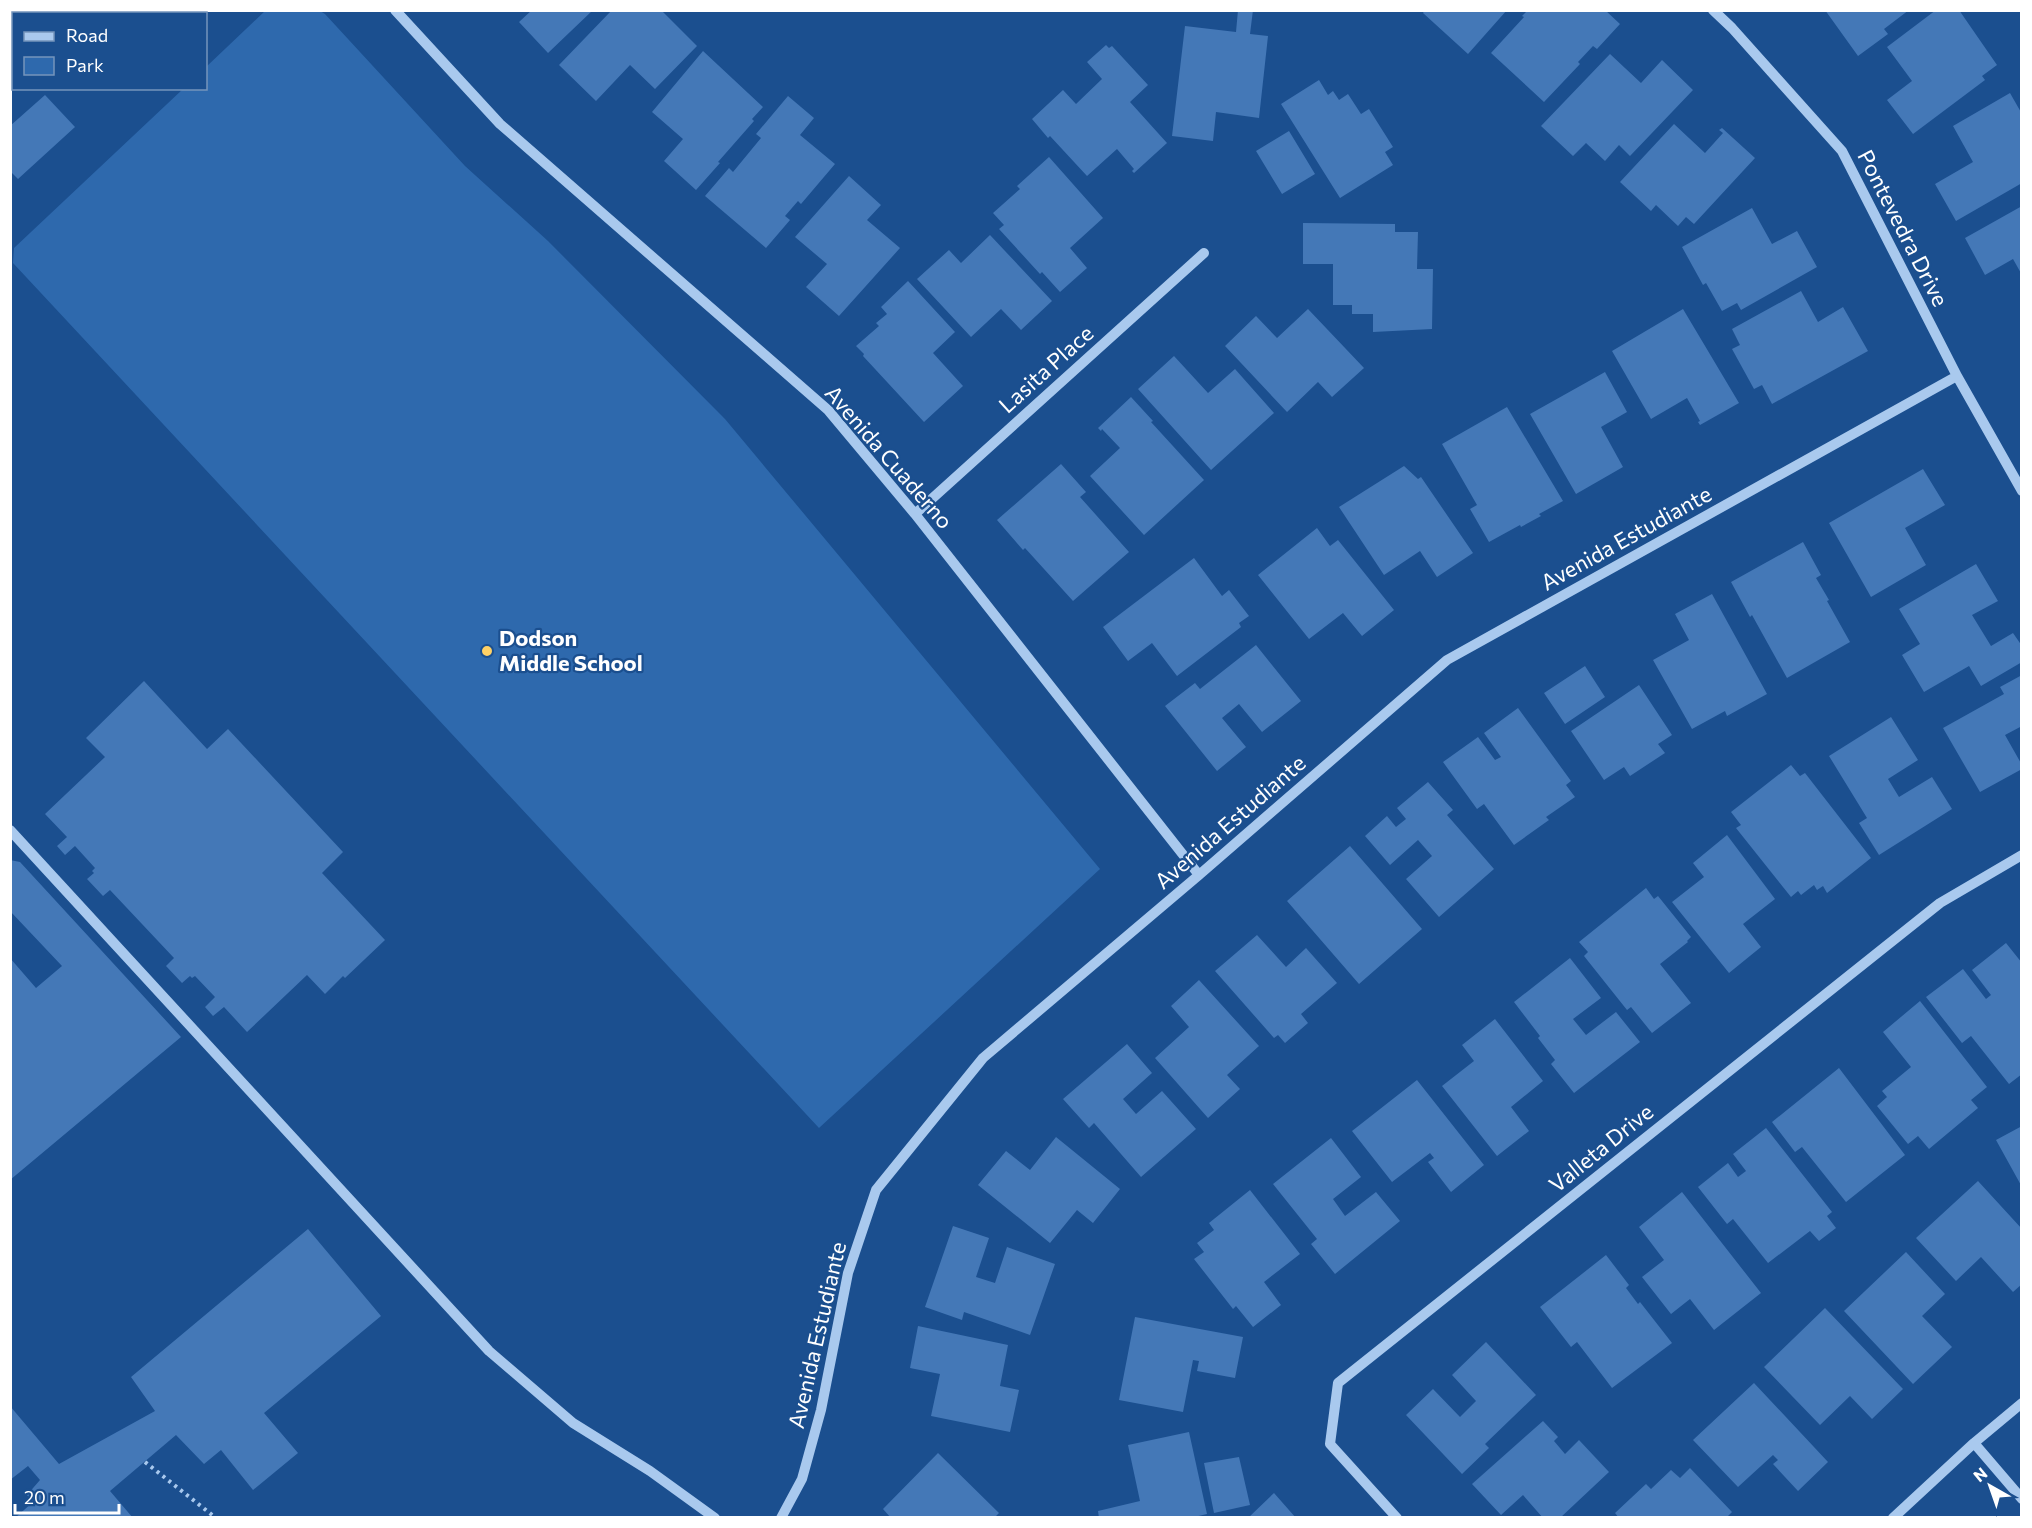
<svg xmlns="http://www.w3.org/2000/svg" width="2032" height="1528" font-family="Commissioner,sans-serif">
	<rect width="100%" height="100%" fill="#1b4f8f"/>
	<!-- green -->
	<path fill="#2e69ad" d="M265,11H320L325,14L465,166L548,241L725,419L1100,869L819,1128L13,263L14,248L183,89L206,88V67Z"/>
	<!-- building -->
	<path fill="#4478b7" d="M532,10H593L548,53L519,22Z
		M612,10H661L697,46L655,89L630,65L596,101L559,65Z
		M1238,10H1253L1250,34L1268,36L1259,118L1216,112L1213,141L1172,136L1185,26L1236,32Z
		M1425,10H1507L1468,54L1423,13Z
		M1528,10H1605L1620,24L1597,49L1593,46L1578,62L1580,64L1544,102L1491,53L1524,17L1522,16Z
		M1825,10H1909L1884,29L1888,34L1858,56Z
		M1936,10H1959L1997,65L1982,76L1985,80L1913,134L1887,100L1912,81L1887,47Z
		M1106,45L1109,48L1112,46L1148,85L1130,102L1167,143L1134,173L1132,171L1134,169L1117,149L1087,176L1050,136L1048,138L1032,119L1063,90L1076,104L1102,79L1087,62Z
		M703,51L763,107L752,119L754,121L718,162L720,163L696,190L664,161L683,139L652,112Z
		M1610,54L1641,83L1662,60L1693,90L1630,156L1619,145L1605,161L1586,143L1573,156L1541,126Z
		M1319,80L1328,95L1333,91L1339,100L1348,94L1361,114L1369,109L1393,147L1385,152L1393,165L1340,198L1281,104Z
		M2010,93L2022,114V183L1956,221L1935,184L1973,162L1953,126Z
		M45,95L75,127L18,179L10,171V126Z
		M788,96L814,118L800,135L835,164L801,204L798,201L785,216L790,220L766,248L705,196L729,168L733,172L761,138L756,134Z
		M1674,124L1705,153L1723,133L1719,130L1722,128L1755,158L1694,224L1686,217L1678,226L1656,205L1651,211L1620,182Z
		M1289,131L1315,174L1282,194L1256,151Z
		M1049,157L1103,218L1070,248L1087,268L1060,292L1042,272L1040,274L999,229L1004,225L993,213L1020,189L1017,186Z
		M849,176L881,205L867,220L900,248L839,316L806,287L827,264L795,237Z
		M2022,206V275L2013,259L1985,275L1965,238Z
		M1752,208L1772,244L1797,231L1817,267L1741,310L1737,303L1722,311L1706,283L1703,285L1682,247Z
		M1303,223L1395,224V232H1418L1417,269H1433L1432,329L1373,332V314H1352V305H1333V264H1303Z
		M990,235L1052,301L1021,330L1001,309L971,337L917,279L949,250L961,263Z
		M908,281L955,332L933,353L963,386L924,422L863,356L864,354L856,346L879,326L876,323L887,314L881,307Z
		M1801,291L1818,322L1843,307L1868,351L1772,404L1762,385L1754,389L1732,349L1740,345L1732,329Z
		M1308,309L1364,368L1332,397L1318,382L1287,412L1225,346L1256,316L1277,338Z
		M1683,309L1739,403L1700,425L1698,422L1700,421L1687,398L1651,419L1612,351Z
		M1174,356L1208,393L1235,369L1274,413L1211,470L1138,389Z
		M1605,372L1627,412L1601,427L1623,467L1576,494L1530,414Z
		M1131,397L1153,421L1151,422L1204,480L1144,535L1090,476L1120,448L1102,429L1101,431L1098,428Z
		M1507,407L1563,501L1539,514L1541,516L1521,527L1520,525L1489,542L1470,509L1477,505L1442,444Z
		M1061,464L1086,492L1080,497L1129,552L1073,601L1025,548L1023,550L997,520Z
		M1404,466L1418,479L1421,477L1473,553L1437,577L1420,551L1384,575L1339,507Z
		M1923,469L1945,505L1905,528L1926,565L1871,597L1829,523Z
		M1317,528L1330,546L1338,540L1394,610L1362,636L1343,613L1309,639L1258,575Z
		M1803,542L1821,575L1816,578L1829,600L1827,601L1850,642L1787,678L1752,615L1750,617L1731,582Z
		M1194,558L1222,596L1229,590L1249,616L1239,623L1241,627L1177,676L1152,643L1128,661L1103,627Z
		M1976,564L1998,601L1972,615L1991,646L2013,633L2022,646V662L1981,686L1969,666L1924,692L1902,655L1920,644L1899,609Z
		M1712,594L1767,694L1727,716L1725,711L1692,729L1653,660L1689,640L1675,614Z
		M1256,645L1301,701L1262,732L1239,704L1222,718L1246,747L1217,771L1165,706L1195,683L1200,689Z
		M1585,666L1605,697L1565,724L1544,693Z
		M2022,675V726L2005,735L2022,765V769L1980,792L1943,728L2004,694L2000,687Z
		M144,681L207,749L228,729L343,852L322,873L385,940L345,978L343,976L325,994L307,975L247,1032L224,1007L213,1016L205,1007L215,997L195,976L192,978L190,976L182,983L166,966L174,958L110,890L103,896L87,879L94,873L92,871L95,868L75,846L65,855L57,846L67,837L45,814L105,757L86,738Z
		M1639,685L1672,735L1658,744L1665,753L1630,776L1624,767L1604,780L1571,731Z
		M1518,708L1571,781L1566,785L1575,797L1546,817L1549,820L1514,845L1484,804L1477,809L1443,762L1478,737L1495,760L1501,757L1484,733Z
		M1891,717L1918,760L1888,779L1899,797L1932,777L1952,809L1879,855L1859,823L1867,818L1829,756Z
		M1791,765L1800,776L1805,773L1871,858L1827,893L1823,886L1817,890L1814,885L1801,895L1798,891L1791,897L1736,828L1741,825L1731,812Z
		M1428,782L1453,810L1447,815L1494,869L1439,917L1406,879L1432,856L1418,840L1390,865L1365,836L1387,816L1396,827L1406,819L1397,808Z
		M1727,835L1775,899L1743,924L1761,947L1729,973L1672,902L1704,877L1693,863Z
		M1350,846L1422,929L1359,984L1287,901Z
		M10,860L20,862L181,1037L10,1180V958L36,988L62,966L10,911Z
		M1646,888L1654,899L1658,896L1691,937L1687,941L1688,942L1660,964L1691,1003L1652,1033L1631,1007L1627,1010L1584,956L1588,952L1579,942Z
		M1257,935L1286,967L1306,948L1337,983L1301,1014L1308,1023L1285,1043L1278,1035L1274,1038L1215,971Z
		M2006,943L2022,963V1074L2009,1084L1971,1036L1962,1043L1926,997L1963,969L1986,999L1991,995L1972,970Z
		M1570,958L1601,998L1573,1019L1586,1035L1616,1012L1640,1042L1574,1093L1551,1064L1555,1060L1538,1038L1540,1036L1514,1002Z
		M1199,980L1259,1046L1227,1075L1240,1089L1208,1118L1155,1058L1189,1027L1171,1006Z
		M1920,1001L1987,1087L1971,1100L1978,1108L1929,1149L1918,1136L1908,1144L1877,1106L1887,1097L1882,1091L1911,1067L1883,1032Z
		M1495,1019L1543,1081L1511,1107L1529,1131L1497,1156L1442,1086L1474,1061L1462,1045Z
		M1127,1044L1152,1073L1123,1099L1136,1114L1162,1091L1196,1129L1141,1177L1094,1123L1089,1128L1063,1099Z
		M1839,1068L1905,1155L1846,1202L1802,1147L1795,1152L1772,1122Z
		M1417,1080L1484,1165L1451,1192L1428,1162L1434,1158L1430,1153L1392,1182L1352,1131Z
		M2022,1126V1187L1996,1140Z
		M1766,1128L1832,1212L1827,1216L1836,1228L1819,1241L1810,1231L1768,1263L1733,1219L1727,1224L1698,1187L1728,1163L1738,1177L1746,1171L1733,1154Z
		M1056,1137L1120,1189L1093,1223L1077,1210L1050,1243L978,1185L1006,1151L1030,1170Z
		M1331,1138L1361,1177L1333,1199L1345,1216L1376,1192L1400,1221L1335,1274L1311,1244L1317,1239L1273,1184Z
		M1978,1181L2022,1229V1284L2013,1292L1981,1257L1956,1281L1916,1238Z
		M1250,1190L1300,1254L1264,1282L1281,1305L1253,1327L1236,1306L1233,1309L1194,1259L1204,1252L1197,1243L1214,1230L1209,1223Z
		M1682,1192L1761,1293L1714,1330L1690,1299L1671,1314L1642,1277L1664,1260L1639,1227Z
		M953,1226L989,1238L976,1277L995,1283L1007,1247L1055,1264L1030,1335L964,1312L962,1320L925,1307Z
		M308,1229L381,1316L264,1413L298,1453L253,1490L221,1450L204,1464L176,1435L110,1491L133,1518H15L33,1502L27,1495L40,1480L28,1466L10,1480V1406L59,1464L155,1411L131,1377Z
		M1906,1252L1945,1294L1922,1316L1952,1347L1913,1384L1844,1311Z
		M1606,1255L1629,1285L1626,1288L1638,1304L1640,1302L1672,1343L1612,1388L1577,1342L1571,1347L1540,1307Z
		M1825,1308L1903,1389L1872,1419L1850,1396L1820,1425L1764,1367Z
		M1135,1317L1243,1337L1235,1378L1197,1371L1199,1361L1193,1360L1183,1412L1119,1400Z
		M918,1326L1008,1345L1000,1386L1019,1390L1010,1432L931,1416L940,1374L910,1368Z
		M1486,1342L1536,1395L1485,1444L1489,1448L1462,1474L1406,1415L1433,1389L1460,1417L1476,1401L1452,1375Z
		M1754,1383L1828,1462L1798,1491L1773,1464L1778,1460L1773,1455L1738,1487L1693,1440Z
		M1543,1421L1558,1437L1554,1441L1565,1454L1579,1440L1609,1472L1560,1518H1543L1523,1495L1501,1515L1472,1484Z
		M1189,1432L1207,1514L1190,1518H1099L1098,1511L1140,1501L1128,1445Z
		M938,1453L999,1513L994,1518H891L883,1509Z
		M1239,1457L1250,1505L1214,1513L1204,1463Z
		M1690,1468L1732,1512L1728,1516L1730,1518H1619L1615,1513L1646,1484L1651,1489L1671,1470L1680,1478Z
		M1274,1493L1296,1518H1248Z"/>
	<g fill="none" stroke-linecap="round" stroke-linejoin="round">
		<!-- path -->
		<path stroke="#a9c9ee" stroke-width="4" stroke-dasharray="3 4.5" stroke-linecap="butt" d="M145,1462L216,1518"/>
		<!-- minor -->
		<path stroke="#a9c9ee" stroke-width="10" d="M395,10L500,124L828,410L915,514L1199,875
			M1713,10L1732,28L1842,151L1957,376L2022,491
			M915,514L1204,253
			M10,830L489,1351L573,1423L650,1471L715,1518
			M1974,1443L2022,1499
			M781,1518L802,1479L821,1410L848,1273L876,1190L983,1058L1199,875L1447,660L1957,376
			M1397,1518L1330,1444L1338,1383L1940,903L2022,855
			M1893,1518L1974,1443L2022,1403"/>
	</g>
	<!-- markers -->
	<circle fill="#ffd166" stroke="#1b4f8f" stroke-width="2" cx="487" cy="651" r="6"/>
	<g text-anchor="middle" stroke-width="4.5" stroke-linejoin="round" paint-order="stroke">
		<!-- street labels -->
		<g font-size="22" fill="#fff" stroke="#1b4f8f">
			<text transform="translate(1903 228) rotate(63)" y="8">Pontevedra Drive</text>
			<text transform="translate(1046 369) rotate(-42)" y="8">Lasita Place</text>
			<text transform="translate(889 457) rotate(49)" y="8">Avenida Cuaderno</text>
			<text transform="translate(1626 538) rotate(-29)" y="8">Avenida Estudiante</text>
			<text transform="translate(1230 822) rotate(-41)" y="8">Avenida Estudiante</text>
			<text transform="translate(1601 1148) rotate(-39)" y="8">Valleta Drive</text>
			<text transform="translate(817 1335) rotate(-77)" y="8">Avenida Estudiante</text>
		</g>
		<!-- poi labels -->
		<g font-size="22" font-weight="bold" fill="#fff" stroke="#1b4f8f" text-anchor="start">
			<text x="499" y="646">Dodson<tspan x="499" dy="25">Middle School</tspan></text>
		</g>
	</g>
	<!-- border -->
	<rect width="2032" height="1528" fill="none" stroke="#ffffff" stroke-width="24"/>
	<!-- legend -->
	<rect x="12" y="12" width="195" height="78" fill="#1b4f8f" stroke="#7695bc" stroke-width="1.5"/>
	<rect x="24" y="32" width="30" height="9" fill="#a9c9ee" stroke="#7695bc" stroke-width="1.5"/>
	<text x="66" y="42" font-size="18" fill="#ffffff">Road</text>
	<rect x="24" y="57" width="30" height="18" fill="#2e69ad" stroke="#7695bc" stroke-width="1.5"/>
	<text x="66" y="72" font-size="18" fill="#ffffff">Park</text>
	<!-- north arrow -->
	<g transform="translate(1990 1486) rotate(320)" stroke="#1b4f8f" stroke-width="4.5" paint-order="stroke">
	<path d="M0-4.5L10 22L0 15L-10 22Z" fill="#ffffff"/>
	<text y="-9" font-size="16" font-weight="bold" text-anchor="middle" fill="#ffffff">N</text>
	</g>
	<!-- scale -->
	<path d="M15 1504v9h104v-9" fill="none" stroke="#ffffff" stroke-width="3"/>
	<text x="24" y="1504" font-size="18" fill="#ffffff" stroke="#1b4f8f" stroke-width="4.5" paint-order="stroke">20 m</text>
</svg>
